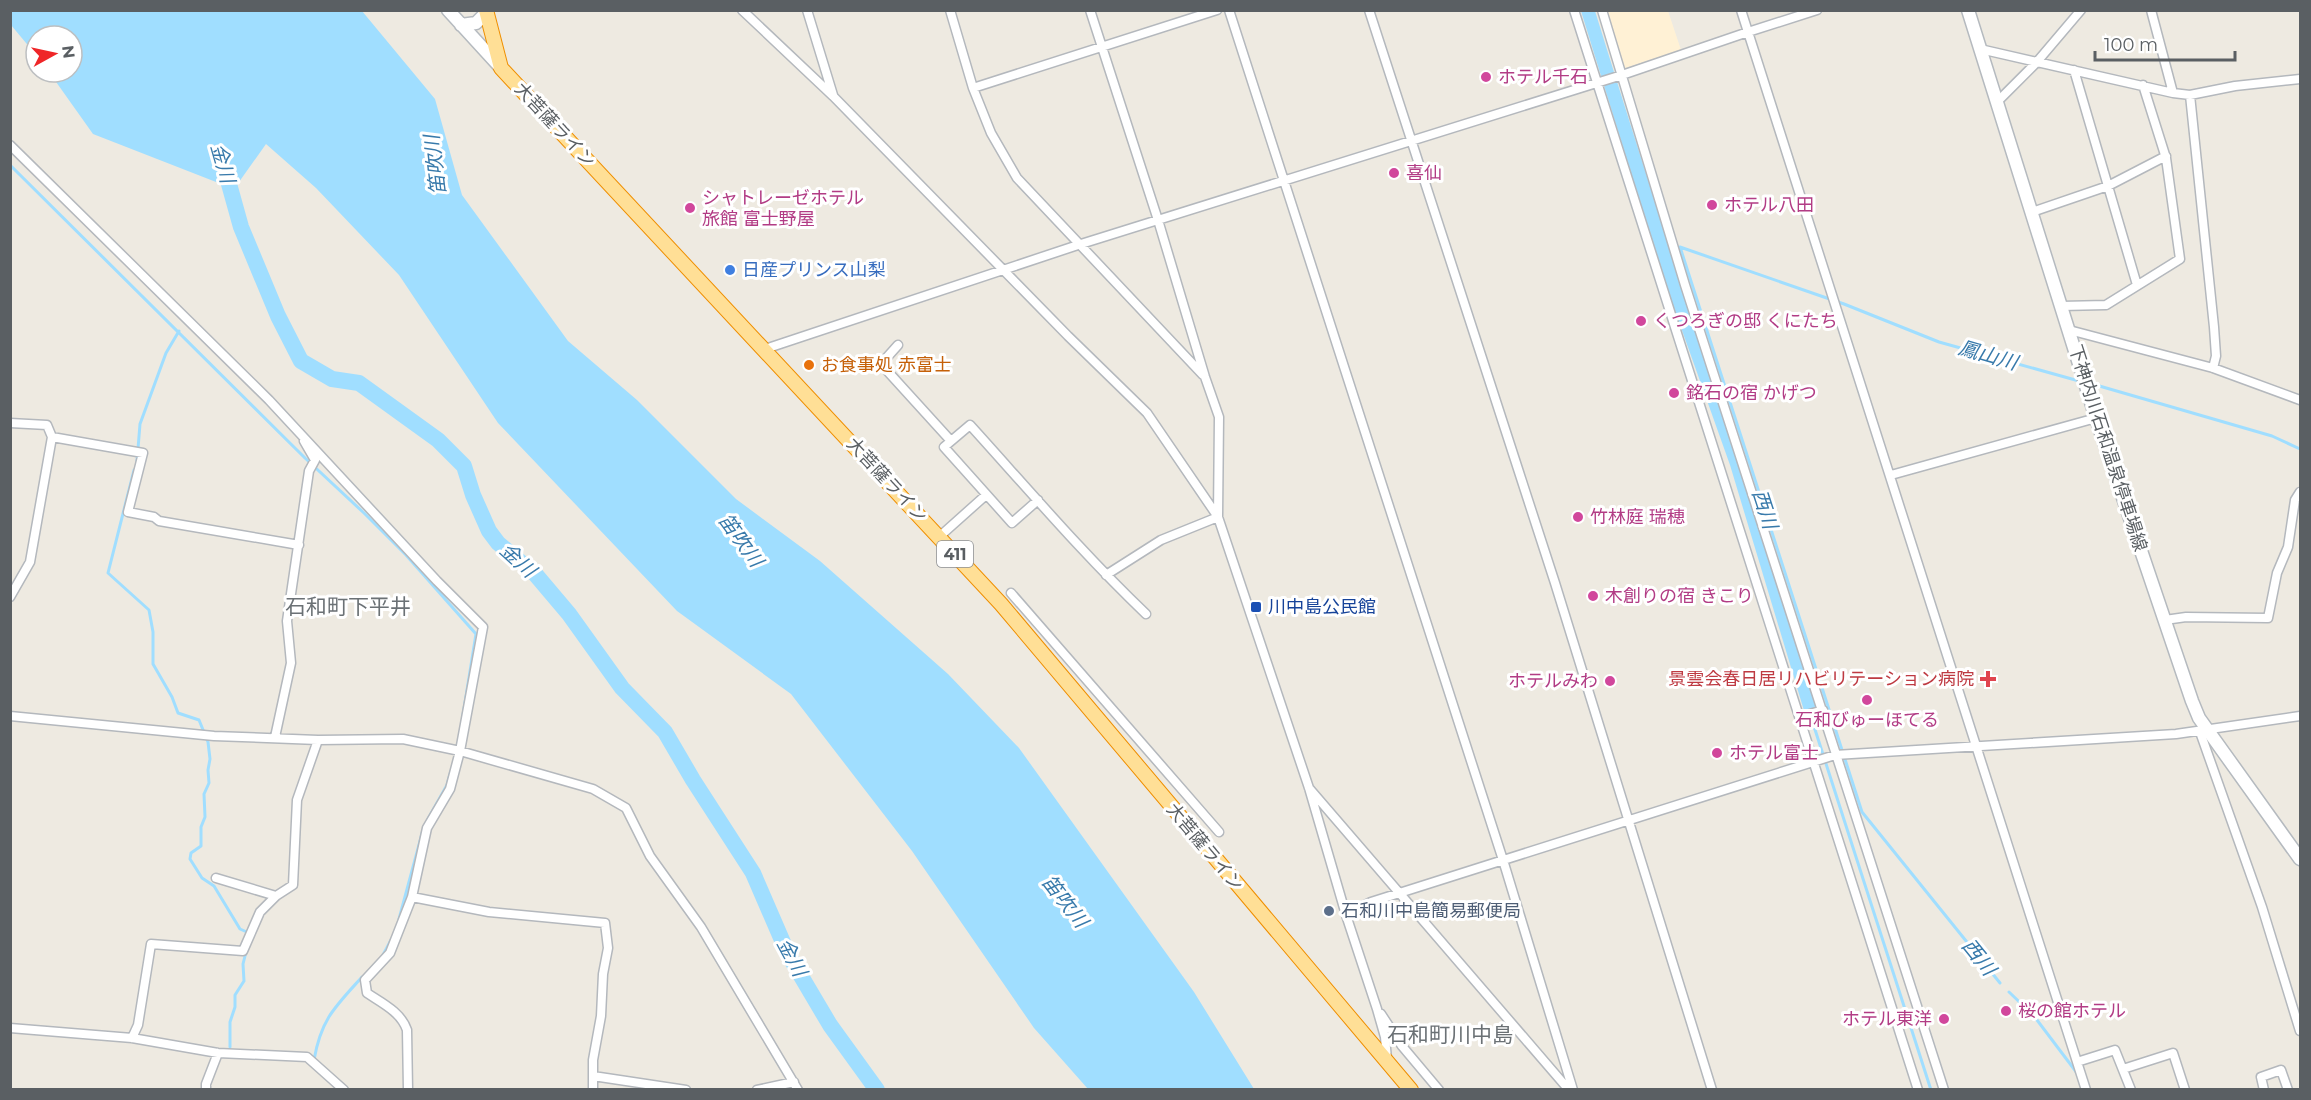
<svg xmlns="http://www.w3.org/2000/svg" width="2311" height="1100" font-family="Montserrat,'Noto Sans JP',sans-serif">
	<rect width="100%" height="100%" fill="#eeeae1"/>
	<!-- commercial -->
	<path fill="#fff1d5" d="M1604,11H1668L1681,50L1625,68L1621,66Z"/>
	<!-- water -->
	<path fill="#a0deff" d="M10,11H362L435,99L462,195L568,341L637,400L736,499L820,561L948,674L1019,748L1194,992L1254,1089H1088L1034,1028L912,851L791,694L677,611L498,423L399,275L316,188L266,144L234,189L93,134L49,72H72V36H36V55L11,25Z
		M1581,11H1595C1667,244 1744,476 1817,709L1805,714L1730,465L1664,280Z"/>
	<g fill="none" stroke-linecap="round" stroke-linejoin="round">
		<!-- stream -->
		<path stroke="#a0deff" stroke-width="3" d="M10,165L305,458L364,513L406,555L476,634L463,715
			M1680,247L1862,812L2000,983
			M1680,247L1844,304L1939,342L2079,381
			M2089,383L2272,436L2300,449
			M137,461L140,424L166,353L179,331
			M134,470L108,573L149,610L153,632V664L172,697L178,713L199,720L208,742L210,759L208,770L209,783L204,794L205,817L201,827V846L191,853L190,859L202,878L214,886L240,929L249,933
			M1810,714L1931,1090
			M428,819L447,785L451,771
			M399,919L423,830
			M383,955L391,940
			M2009,992L2034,1016L2077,1073
			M230,1047V1022L235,1007V995L244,981L243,964L246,952
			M314,1060C321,1019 335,1007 362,977"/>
		<!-- river -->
		<path stroke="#a0deff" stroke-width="16" d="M224,166L241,227L278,316L301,361L332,379L359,383L438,440L464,466L473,495L489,531L498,543L536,575L569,614L622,688L665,732L693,780L753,873L788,954L830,1025L877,1090"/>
		<defs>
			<path id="minor" d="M742,10L833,96L1068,336L1147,413L1218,517L1309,788L1346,915L1377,1009L1385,1037L1387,1059
				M807,10L833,95
				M950,10L973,88L991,133L1017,178L1203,375
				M1090,10L1158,220L1205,377L1219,417L1218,517
				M1229,10L1503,860L1573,1090
				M1369,10L1555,583L1712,1090
				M1574,10L1918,1090
				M1602,10L1685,285L1944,1090
				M1741,10L2086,1090
				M2151,10L2173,93
				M1980,49L2173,93L2190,95L2235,86L2300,79
				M2074,70L2137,285
				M973,88L1217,10
				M2190,95L2214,327L2216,356L2213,368
				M1997,102L2036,63L2081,10
				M10,145L269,400L437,581L483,627L460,751L450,789L427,828L412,897L390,953L365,980L367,993C382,1003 401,1012 407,1030L408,1090
				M2032,212L2108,186L2166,156
				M2061,306L2106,305L2180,259L2166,158L2143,85
				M2069,330L2213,368L2300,400
				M898,345L881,364L951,441
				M765,349L1081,244L1622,75L1748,32L1817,10
				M10,423L47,425L52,437L30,562L10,597
				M52,437L143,453L128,512L154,517L159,521L299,545
				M1891,475L2096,418
				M1038,500L1012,523L944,447L970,425C1028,489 1083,554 1146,614
				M939,537L986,495
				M1106,575L1161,540L1218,517
				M1011,593L1219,832
				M2165,620L2186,617L2268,618L2277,573L2288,547L2295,500L2300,492
				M10,716L214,736L318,740L403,739L460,751L593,789L626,808L650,856L701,927L798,1090
				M1800,717L1823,710
				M2200,732L2262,907L2300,1031
				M275,737L291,663L287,621L309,471L315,460L304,441
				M1309,788L1569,1090
				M216,878L276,896L293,885L297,800L318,740
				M412,897L489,912L605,923L608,948L603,974L601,1016L593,1060V1090
				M1346,915L1371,902L1835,755L2176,734L2300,716
				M1381,1014L1402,1046L1439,1090
				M1896,1020L1920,1013
				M10,1028L132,1038L218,1053L307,1057L344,1090
				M132,1038L138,1025L151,944L243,951L260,912L276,896
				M2077,1062L2115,1050L2131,1090
				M2123,1069L2173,1053L2185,1090
				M593,1076L686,1090
				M206,1090V1084L218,1053
				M757,1090L794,1082
				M2264,1090L2261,1077L2281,1070L2288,1090"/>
			<path id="secondary" d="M448,10L501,68
				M1968,10L2096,418L2192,701L2199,718L2300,859
				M461,25L476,23L486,13"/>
			<path id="trunk" d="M486,10L501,68L1001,604L1411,1090"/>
		</defs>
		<!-- minor casing -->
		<use href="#minor" stroke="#b4b8bd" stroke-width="11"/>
		<!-- secondary casing -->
		<use href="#secondary" stroke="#b5babf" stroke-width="15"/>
		<!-- trunk casing -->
		<use href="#trunk" stroke="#ef8f00" stroke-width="16"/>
		<!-- minor -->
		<use href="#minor" stroke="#fff" stroke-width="8"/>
		<!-- secondary -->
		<use href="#secondary" stroke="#fff" stroke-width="12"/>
		<!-- trunk -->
		<use href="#trunk" stroke="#ffdf96" stroke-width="14"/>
	</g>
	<!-- markers -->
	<g fill="#d1479c" stroke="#fff" stroke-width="2">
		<circle cx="1486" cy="77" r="6"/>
		<circle cx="1394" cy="173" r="6"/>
		<circle cx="1712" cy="205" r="6"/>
		<circle cx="690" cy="208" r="6"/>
		<circle cx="1641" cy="321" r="6"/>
		<circle cx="1674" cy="393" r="6"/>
		<circle cx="1578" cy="517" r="6"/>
		<circle cx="1593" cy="596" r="6"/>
		<circle cx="1610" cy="681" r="6"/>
		<circle cx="1867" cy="700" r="6"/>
		<circle cx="1717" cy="753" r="6"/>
		<circle cx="2006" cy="1011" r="6"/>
		<circle cx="1944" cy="1019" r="6"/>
	</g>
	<circle fill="#3f7fe0" stroke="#fff" stroke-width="2" cx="730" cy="270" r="6"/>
	<circle fill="#e8710a" stroke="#fff" stroke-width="2" cx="809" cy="365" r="6"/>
	<rect fill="#1a4fb4" stroke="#fff" stroke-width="2" x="1250" y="601" width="12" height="12" rx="3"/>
	<path fill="#e0444e" stroke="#fff" stroke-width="2" d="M1985 670h6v6h6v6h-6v6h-6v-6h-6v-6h6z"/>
	<circle fill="#5c6f8a" stroke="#fff" stroke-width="2" cx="1329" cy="911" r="6"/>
	<g text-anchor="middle" stroke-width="6" stroke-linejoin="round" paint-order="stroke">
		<!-- shield labels -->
		<rect fill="#fff" stroke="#8c8f92" stroke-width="1.5" x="937" y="541" width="36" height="26" rx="4.5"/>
		<g font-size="16" font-weight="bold" fill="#5a5f63">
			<text x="955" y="560">411</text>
		</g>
		<!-- hotel labels -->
		<g font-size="18" fill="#b23c85" stroke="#fff" text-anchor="start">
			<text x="1498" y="83">ホテル千石</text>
			<text x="1406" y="179">喜仙</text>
			<text x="702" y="204">シャトレーゼホテル<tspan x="702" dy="21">旅館 富士野屋</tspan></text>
			<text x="1724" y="211">ホテル八田</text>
			<text x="1653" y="327">くつろぎの邸 くにたち</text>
			<text x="1686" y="399">銘石の宿 かげつ</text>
			<text x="1590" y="523">竹林庭 瑞穂</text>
			<text x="1605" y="602">木創りの宿 きこり</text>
			<text x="1598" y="687" text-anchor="end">ホテルみわ</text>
			<text x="1867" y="726" text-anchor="middle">石和びゅーほてる</text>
			<text x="1729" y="759">ホテル富士</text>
			<text x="2018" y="1017">桜の館ホテル</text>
			<text x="1932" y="1025" text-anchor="end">ホテル東洋</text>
		</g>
		<!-- street labels -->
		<g font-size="18" fill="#5a5f63" stroke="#fff">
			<text transform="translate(555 125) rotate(47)" y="6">大菩薩ライン</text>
			<text transform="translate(2108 448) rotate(72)" y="6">下神内川石和温泉停車場線</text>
			<text transform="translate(887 480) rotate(47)" y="6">大菩薩ライン</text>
			<text transform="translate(1205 847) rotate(50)" y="6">大菩薩ライン</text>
		</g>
		<!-- shop labels -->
		<g font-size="18" fill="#366cbe" stroke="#fff" text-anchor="start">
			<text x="742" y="276">日産プリンス山梨</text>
		</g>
		<!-- food labels -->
		<g font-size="18" fill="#c56008" stroke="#fff" text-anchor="start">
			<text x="821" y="371">お食事処 赤富士</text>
		</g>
		<!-- transit labels -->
		<g font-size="18" fill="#164399" stroke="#fff" text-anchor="start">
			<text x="1268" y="613">川中島公民館</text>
		</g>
		<!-- health labels -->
		<g font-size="18" fill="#be3a42" stroke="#fff" text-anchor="end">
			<text x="1974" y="685">景雲会春日居リハビリテーション病院</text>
		</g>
		<!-- service labels -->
		<g font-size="18" fill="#4e5e75" stroke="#fff" text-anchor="start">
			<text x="1341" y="917">石和川中島簡易郵便局</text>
		</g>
		<!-- water labels -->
		<g font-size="20" font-style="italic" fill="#387aab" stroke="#fff">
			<text transform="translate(223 163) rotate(74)" y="7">金川</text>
			<text transform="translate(435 165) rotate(-97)" y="7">笛吹川</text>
			<text transform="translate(1988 355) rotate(16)" y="7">鳳山川</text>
			<text transform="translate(1765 509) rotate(72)" y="7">西川</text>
			<text transform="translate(741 540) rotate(54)" y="7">笛吹川</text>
			<text transform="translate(518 560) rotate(42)" y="7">金川</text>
			<text transform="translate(1065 901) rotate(52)" y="7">笛吹川</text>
			<text transform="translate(792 957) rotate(62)" y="7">金川</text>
			<text transform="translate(1979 957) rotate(51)" y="7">西川</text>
		</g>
		<!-- quarter labels -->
		<g font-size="21" fill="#6b7175" stroke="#fff">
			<text x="348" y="614">石和町下平井</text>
			<text x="1450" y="1042">石和町川中島</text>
		</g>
	</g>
	<!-- border -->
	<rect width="2311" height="1100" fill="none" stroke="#5a5f63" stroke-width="24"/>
	<!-- north arrow -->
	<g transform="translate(54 54) rotate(82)"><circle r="28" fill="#ffffff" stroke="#bdbfc1" stroke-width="1.5"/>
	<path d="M0-4.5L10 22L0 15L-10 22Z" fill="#ef2628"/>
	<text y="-9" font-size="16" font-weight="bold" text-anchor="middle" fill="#5a5f63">N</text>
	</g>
	<!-- scale -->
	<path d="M2095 51v9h140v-9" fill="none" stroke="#5a5f63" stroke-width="3"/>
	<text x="2104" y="51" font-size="18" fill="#5a5f63" stroke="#ffffff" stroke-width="4.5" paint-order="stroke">100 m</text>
</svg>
